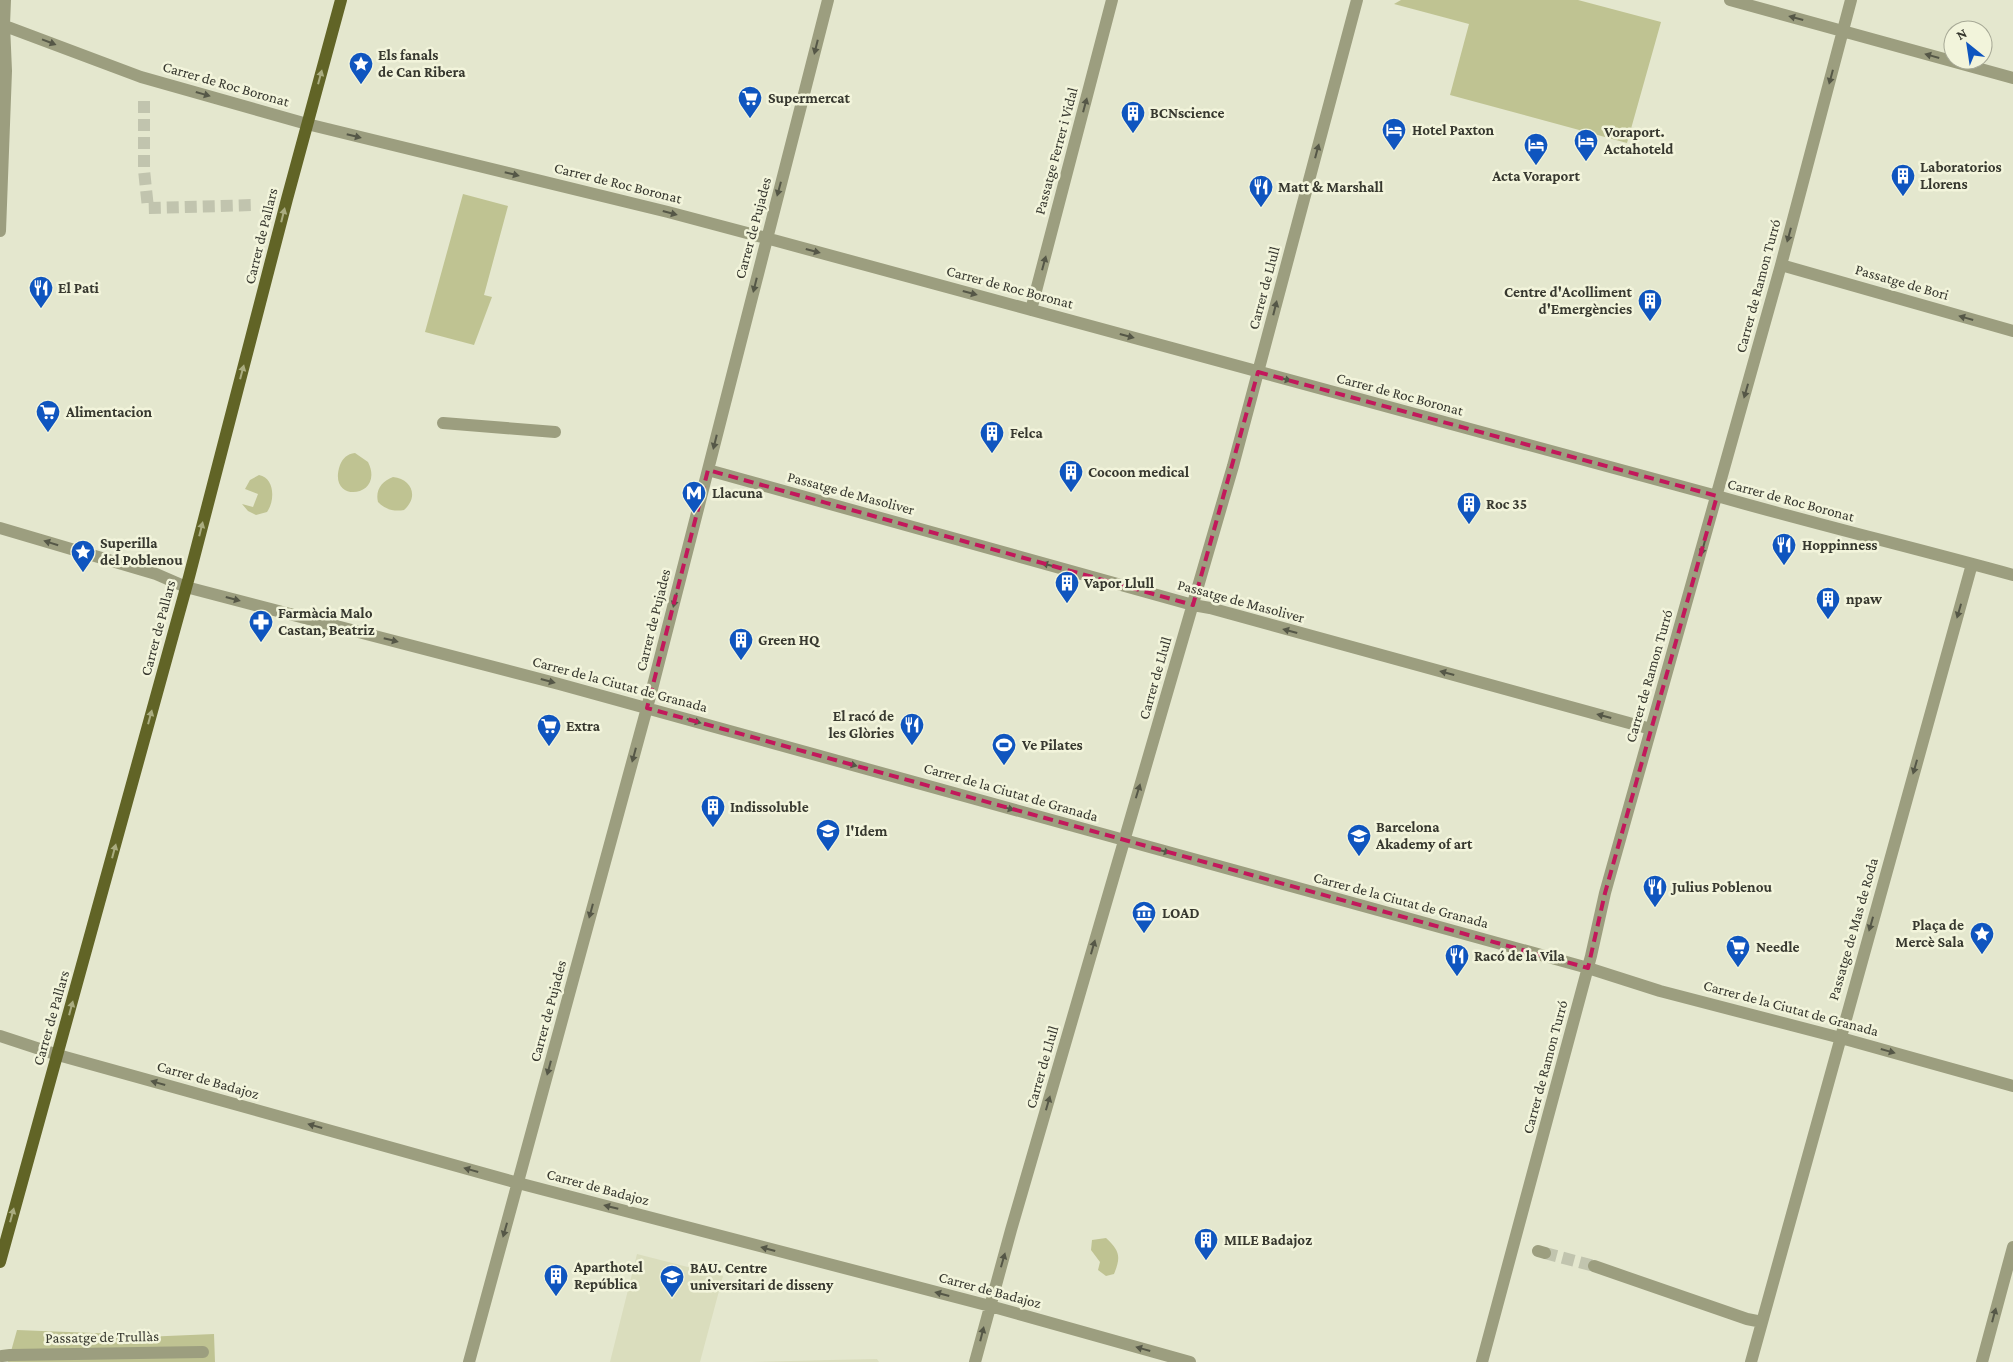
<svg xmlns="http://www.w3.org/2000/svg" width="2013" height="1362" font-family="'Crimson Pro',serif">
	<rect width="100%" height="100%" fill="#e4e7ce"/>
	<!-- built -->
	<path fill="#daddbd" d="M637,1254L723,1276L700,1362H610Z
		M877,1359L879,1362H750L830,1360Z"/>
	<!-- green -->
	<path fill="#bfc392" d="M1401,0H1578L1661,22L1627,143L1450,95L1469,24L1394,4Z
		M463,194L508,206L484,295L492,297L474,345L425,332Z
		M355,453L368,462C386,498 326,505 340,465C343,458 347,454 355,453Z
		M259,475C275,478 275,501 267,512L256,515L248,511L242,504L253,507L258,494L245,489L250,480Z
		M393,477C412,479 419,497 404,510C394,512 384,509 378,502C375,490 382,481 393,477Z
		M1106,1238C1120,1251 1121,1257 1114,1274L1106,1276L1098,1270L1100,1262L1091,1250L1092,1240Z
		M17,1330L120,1334V1338L214,1334L215,1362H8Z"/>
	<g fill="none" stroke-linecap="round" stroke-linejoin="round">
		<!-- minor-tunnel -->
		<path stroke="#c1c4ae" stroke-width="12" stroke-dasharray="12 6" stroke-linecap="butt" d="M144,101V170L148,208L255,205
			M1545,1253L1594,1266"/>
		<!-- minor -->
		<path stroke="#9c9e7f" stroke-width="12" d="M1730,0L2013,78
			M0,24L141,77L307,124L668,212L766,238L1717,496C1815,524 1915,548 2013,575
			M0,231L6,71L4,25L5,0
			M1781,265L2013,331
			M1031,310L1112,0
			M443,423L555,432
			M708,470L1193,605L1210,608L1651,729
			M0,528L156,574L186,587L559,684L1588,968L1660,991L1841,1038L2013,1086
			M0,1036L58,1055L518,1183L990,1306L1190,1362
			M1538,1251L1545,1253
			M1594,1266L1747,1319L1762,1322
			M2,1356L10,1355L203,1352
			M469,1362L651,693L828,0
			M975,1362L1011,1230L1233,466L1357,0
			M1482,1362L1591,956L1605,893L1781,265L1851,0
			M1751,1362L1972,564
			M1982,1362L2013,1247"/>
		<!-- major -->
		<path stroke="#616426" stroke-width="12" d="M0,1262L189,577L287,199L341,0"/>
	</g>
	<!-- one-way arrows -->
	<defs><path id="oneway-solid" d="M-6-.8H1V-3.2L6.5 0L1 3.2V.8H-6Z" transform="scale(1.25)"/></defs>
	<g fill="#555747">
		<use href="#oneway-solid" transform="translate(1796 18) rotate(-165)"/>
		<use href="#oneway-solid" transform="translate(49 42) rotate(21)"/>
		<use href="#oneway-solid" transform="translate(816 47) rotate(104)"/>
		<use href="#oneway-solid" transform="translate(1932 56) rotate(-164)"/>
		<use href="#oneway-solid" transform="translate(1831 77) rotate(105)"/>
		<use href="#oneway-solid" transform="translate(203 94) rotate(16)"/>
		<use href="#oneway-solid" transform="translate(1085 105) rotate(-75)"/>
		<use href="#oneway-solid" transform="translate(354 136) rotate(14)"/>
		<use href="#oneway-solid" transform="translate(1317 151) rotate(-75)"/>
		<use href="#oneway-solid" transform="translate(512 174) rotate(14)"/>
		<use href="#oneway-solid" transform="translate(779 189) rotate(105)"/>
		<use href="#oneway-solid" transform="translate(670 213) rotate(15)"/>
		<use href="#oneway-solid" transform="translate(1789 235) rotate(105)"/>
		<use href="#oneway-solid" transform="translate(813 251) rotate(15)"/>
		<use href="#oneway-solid" transform="translate(1044 263) rotate(-75)"/>
		<use href="#oneway-solid" transform="translate(755 285) rotate(104)"/>
		<use href="#oneway-solid" transform="translate(970 293) rotate(15)"/>
		<use href="#oneway-solid" transform="translate(1275 308) rotate(-76)"/>
		<use href="#oneway-solid" transform="translate(1966 318) rotate(-164)"/>
		<use href="#oneway-solid" transform="translate(1127 336) rotate(15)"/>
		<use href="#oneway-solid" transform="translate(1284 379) rotate(15)"/>
		<use href="#oneway-solid" transform="translate(1746 391) rotate(106)"/>
		<use href="#oneway-solid" transform="translate(715 442) rotate(104)"/>
		<use href="#oneway-solid" transform="translate(51 543) rotate(-163)"/>
		<use href="#oneway-solid" transform="translate(1703 548) rotate(105)"/>
		<use href="#oneway-solid" transform="translate(1049 565) rotate(-165)"/>
		<use href="#oneway-solid" transform="translate(233 599) rotate(15)"/>
		<use href="#oneway-solid" transform="translate(675 600) rotate(104)"/>
		<use href="#oneway-solid" transform="translate(1959 611) rotate(106)"/>
		<use href="#oneway-solid" transform="translate(1290 631) rotate(-165)"/>
		<use href="#oneway-solid" transform="translate(391 640) rotate(14)"/>
		<use href="#oneway-solid" transform="translate(1447 673) rotate(-165)"/>
		<use href="#oneway-solid" transform="translate(548 681) rotate(15)"/>
		<use href="#oneway-solid" transform="translate(1604 716) rotate(-165)"/>
		<use href="#oneway-solid" transform="translate(694 721) rotate(16)"/>
		<use href="#oneway-solid" transform="translate(634 755) rotate(105)"/>
		<use href="#oneway-solid" transform="translate(850 764) rotate(16)"/>
		<use href="#oneway-solid" transform="translate(1915 767) rotate(106)"/>
		<use href="#oneway-solid" transform="translate(1138 791) rotate(-73)"/>
		<use href="#oneway-solid" transform="translate(1007 808) rotate(16)"/>
		<use href="#oneway-solid" transform="translate(1163 851) rotate(15)"/>
		<use href="#oneway-solid" transform="translate(591 911) rotate(105)"/>
		<use href="#oneway-solid" transform="translate(1871 924) rotate(106)"/>
		<use href="#oneway-solid" transform="translate(1093 947) rotate(-74)"/>
		<use href="#oneway-solid" transform="translate(1888 1051) rotate(16)"/>
		<use href="#oneway-solid" transform="translate(549 1068) rotate(105)"/>
		<use href="#oneway-solid" transform="translate(158 1083) rotate(-164)"/>
		<use href="#oneway-solid" transform="translate(1048 1103) rotate(-74)"/>
		<use href="#oneway-solid" transform="translate(315 1126) rotate(-164)"/>
		<use href="#oneway-solid" transform="translate(471 1170) rotate(-164)"/>
		<use href="#oneway-solid" transform="translate(611 1207) rotate(-166)"/>
		<use href="#oneway-solid" transform="translate(505 1230) rotate(106)"/>
		<use href="#oneway-solid" transform="translate(768 1249) rotate(-165)"/>
		<use href="#oneway-solid" transform="translate(1003 1260) rotate(-74)"/>
		<use href="#oneway-solid" transform="translate(942 1294) rotate(-165)"/>
		<use href="#oneway-solid" transform="translate(1994 1315) rotate(-75)"/>
		<use href="#oneway-solid" transform="translate(982 1334) rotate(-76)"/>
		<use href="#oneway-solid" transform="translate(1143 1349) rotate(-164)"/>
	</g>
	<g fill="#aaac80">
		<use href="#oneway-solid" transform="translate(320 77) rotate(-75)"/>
		<use href="#oneway-solid" transform="translate(283 215) rotate(-76)"/>
		<use href="#oneway-solid" transform="translate(242 372) rotate(-75)"/>
		<use href="#oneway-solid" transform="translate(201 529) rotate(-76)"/>
		<use href="#oneway-solid" transform="translate(150 717) rotate(-75)"/>
		<use href="#oneway-solid" transform="translate(114 851) rotate(-75)"/>
		<use href="#oneway-solid" transform="translate(71 1008) rotate(-75)"/>
		<use href="#oneway-solid" transform="translate(12 1215) rotate(-75)"/>
	</g>
	<!-- marked area -->
	<path fill="none" stroke="#c2185b" stroke-width="4" stroke-dasharray="10 6" stroke-linejoin="round" d="M1258,372L1717,496L1605,893L1588,968L647,708L708,470L1193,605Z"/>
	<!-- icons -->
	<defs>
		<symbol id="sight-pin" viewBox="-11 -11 22 30"><path d="M0 17L-7.5 6A9.5 9.5 0 1 1 7.5 6Z" fill="#0f55bf" stroke="#f2f4db"/><path d="M0-6L1.8-2.2L6-1.7L2.9 1.2L3.7 5.4L0 3.3L-3.7 5.4L-2.9 1.2L-6-1.7L-1.8-2.2Z" fill="#fff"/></symbol>
		<symbol id="supermarket-pin" viewBox="-11 -11 22 30"><path d="M0 17L-7.5 6A9.5 9.5 0 1 1 7.5 6Z" fill="#0f55bf" stroke="#f2f4db"/><path d="M-6-5.5h2.5l.6 2H6L4.5 2H-2.5L-4.4-4H-6ZM-1.5 3.2a1.3 1.3 0 1 0 .1 0ZM3 3.2a1.3 1.3 0 1 0 .1 0Z" fill="#fff"/></symbol>
		<symbol id="building-pin" viewBox="-11 -11 22 30"><path d="M0 17L-7.5 6A9.5 9.5 0 1 1 7.5 6Z" fill="#0f55bf" stroke="#f2f4db"/><path d="M-4-6H4V6H1V3H-1V6H-4ZM-2.5-4.3h1.7v1.8h-1.7ZM.8-4.3h1.7v1.8H.8ZM-2.5-1h1.7V.8h-1.7ZM.8-1h1.7V.8H.8Z" fill="#fff"/></symbol>
		<symbol id="hotel-pin" viewBox="-11 -11 22 30"><path d="M0 17L-7.5 6A9.5 9.5 0 1 1 7.5 6Z" fill="#0f55bf" stroke="#f2f4db"/><path d="M-6-4.5h1.5V1H6V5H4.5V3h-9V5H-6ZM-4 0a1.8 1.8 0 1 1 3.6 0ZM.5 0V-2.5h3Q6-2.5 6 0Z" fill="#fff"/></symbol>
		<symbol id="restaurant-pin" viewBox="-11 -11 22 30"><path d="M0 17L-7.5 6A9.5 9.5 0 1 1 7.5 6Z" fill="#0f55bf" stroke="#f2f4db"/><path d="M-5-6h1v4h1v-4h1v4h1v-4h1v5L-1.5 .5V6h-2V.5L-5-1ZM5-6V6H3V1.5H1.5Q1.5-4 5-6Z" fill="#fff"/></symbol>
		<symbol id="metro-pin" viewBox="-11 -11 22 30"><path d="M0 17L-7.5 6A9.5 9.5 0 1 1 7.5 6Z" fill="#0f55bf" stroke="#f2f4db"/><path d="M-5.5 5V-5H-3L0 0L3-5H5.5V5H3V-.5L0 4L-3-.5V5Z" fill="#fff"/></symbol>
		<symbol id="pharmacy-pin" viewBox="-11 -11 22 30"><path d="M0 17L-7.5 6A9.5 9.5 0 1 1 7.5 6Z" fill="#0f55bf" stroke="#f2f4db"/><path d="M-2-6h4v4h4v4h-4v4h-4v-4h-4v-4h4Z" fill="#fff"/></symbol>
		<symbol id="stadium-pin" viewBox="-11 -11 22 30"><path d="M0 17L-7.5 6A9.5 9.5 0 1 1 7.5 6Z" fill="#0f55bf" stroke="#f2f4db"/><path d="M0-5a6.5 5 0 1 0 0 10a6.5 5 0 1 0 0-10ZM-3.5-1.8h7v3.6h-7Z" fill="#fff"/></symbol>
		<symbol id="university-pin" viewBox="-11 -11 22 30"><path d="M0 17L-7.5 6A9.5 9.5 0 1 1 7.5 6Z" fill="#0f55bf" stroke="#f2f4db"/><path d="M0-5L7-2L0 1L-7-2ZM-4 1L0 2.5L4 1V4Q0 6-4 4Z" fill="#fff"/></symbol>
		<symbol id="school-pin" viewBox="-11 -11 22 30"><path d="M0 17L-7.5 6A9.5 9.5 0 1 1 7.5 6Z" fill="#0f55bf" stroke="#f2f4db"/><path d="M0-5L7-2L0 1L-7-2ZM-4 1L0 2.5L4 1V4Q0 6-4 4Z" fill="#fff"/></symbol>
		<symbol id="museum-pin" viewBox="-11 -11 22 30"><path d="M0 17L-7.5 6A9.5 9.5 0 1 1 7.5 6Z" fill="#0f55bf" stroke="#f2f4db"/><path d="M0-6L6-3V-2H-6V-3ZM-5-1h2V3h-2ZM-1-1h2V3h-2ZM3-1h2V3H3ZM-6 4H6V6H-6Z" fill="#fff"/></symbol>
	</defs>
	<g fill-rule="evenodd">
		<use href="#sight-pin" x="347" y="50" width="28" height="38"/>
		<use href="#supermarket-pin" x="736" y="84" width="28" height="38"/>
		<use href="#building-pin" x="1119" y="99" width="28" height="38"/>
		<use href="#hotel-pin" x="1380" y="116" width="28" height="38"/>
		<use href="#hotel-pin" x="1572" y="127" width="28" height="38"/>
		<use href="#hotel-pin" x="1522" y="131" width="28" height="38"/>
		<use href="#building-pin" x="1889" y="162" width="28" height="38"/>
		<use href="#restaurant-pin" x="1247" y="173" width="28" height="38"/>
		<use href="#restaurant-pin" x="27" y="274" width="28" height="38"/>
		<use href="#building-pin" x="1636" y="287" width="28" height="38"/>
		<use href="#supermarket-pin" x="34" y="398" width="28" height="38"/>
		<use href="#building-pin" x="978" y="419" width="28" height="38"/>
		<use href="#building-pin" x="1057" y="458" width="28" height="38"/>
		<use href="#metro-pin" x="680" y="479" width="28" height="38"/>
		<use href="#building-pin" x="1455" y="490" width="28" height="38"/>
		<use href="#restaurant-pin" x="1770" y="531" width="28" height="38"/>
		<use href="#sight-pin" x="69" y="538" width="28" height="38"/>
		<use href="#building-pin" x="1053" y="569" width="28" height="38"/>
		<use href="#building-pin" x="1814" y="585" width="28" height="38"/>
		<use href="#pharmacy-pin" x="247" y="608" width="28" height="38"/>
		<use href="#building-pin" x="727" y="626" width="28" height="38"/>
		<use href="#restaurant-pin" x="898" y="711" width="28" height="38"/>
		<use href="#supermarket-pin" x="535" y="712" width="28" height="38"/>
		<use href="#stadium-pin" x="990" y="731" width="28" height="38"/>
		<use href="#building-pin" x="699" y="793" width="28" height="38"/>
		<use href="#university-pin" x="814" y="817" width="28" height="38"/>
		<use href="#school-pin" x="1345" y="822" width="28" height="38"/>
		<use href="#restaurant-pin" x="1641" y="873" width="28" height="38"/>
		<use href="#museum-pin" x="1130" y="899" width="28" height="38"/>
		<use href="#sight-pin" x="1968" y="920" width="28" height="38"/>
		<use href="#supermarket-pin" x="1724" y="933" width="28" height="38"/>
		<use href="#restaurant-pin" x="1443" y="942" width="28" height="38"/>
		<use href="#building-pin" x="1192" y="1226" width="28" height="38"/>
		<use href="#building-pin" x="542" y="1262" width="28" height="38"/>
		<use href="#university-pin" x="658" y="1263" width="28" height="38"/>
	</g>
	<g text-anchor="middle" stroke-width="5" stroke-linejoin="round" paint-order="stroke">
		<!-- poi labels -->
		<g font-size="15" font-weight="bold" fill="#37382f" stroke="#f2f4db" text-anchor="start">
			<text x="378" y="60">Els fanals<tspan x="378" dy="17">de Can Ribera</tspan></text>
			<text x="768" y="103">Supermercat</text>
			<text x="1150" y="118">BCNscience</text>
			<text x="1412" y="135">Hotel Paxton</text>
			<text x="1604" y="137">Voraport.<tspan x="1604" dy="17">Actahoteld</tspan></text>
			<text x="1920" y="172">Laboratorios<tspan x="1920" dy="17">Llorens</tspan></text>
			<text x="1536" y="181" text-anchor="middle">Acta Voraport</text>
			<text x="1278" y="192">Matt &amp; Marshall</text>
			<text x="58" y="293">El Pati</text>
			<text x="1632" y="297" text-anchor="end">Centre d'Acolliment<tspan x="1632" dy="17">d'Emergències</tspan></text>
			<text x="66" y="417">Alimentacion</text>
			<text x="1010" y="438">Felca</text>
			<text x="1088" y="477">Cocoon medical</text>
			<text x="712" y="498">Llacuna</text>
			<text x="1486" y="509">Roc 35</text>
			<text x="100" y="548">Superilla<tspan x="100" dy="17">del Poblenou</tspan></text>
			<text x="1802" y="550">Hoppinness</text>
			<text x="1084" y="588">Vapor Llull</text>
			<text x="1846" y="604">npaw</text>
			<text x="278" y="618">Farmàcia Malo<tspan x="278" dy="17">Castan, Beatriz</tspan></text>
			<text x="758" y="645">Green HQ</text>
			<text x="894" y="721" text-anchor="end">El racó de<tspan x="894" dy="17">les Glòries</tspan></text>
			<text x="566" y="731">Extra</text>
			<text x="1022" y="750">Ve Pilates</text>
			<text x="730" y="812">Indissoluble</text>
			<text x="1376" y="832">Barcelona<tspan x="1376" dy="17">Akademy of art</tspan></text>
			<text x="846" y="836">l'Idem</text>
			<text x="1672" y="892">Julius Poblenou</text>
			<text x="1162" y="918">LOAD</text>
			<text x="1964" y="930" text-anchor="end">Plaça de<tspan x="1964" dy="17">Mercè Sala</tspan></text>
			<text x="1756" y="952">Needle</text>
			<text x="1474" y="961">Racó de la Vila</text>
			<text x="1224" y="1245">MILE Badajoz</text>
			<text x="574" y="1272">Aparthotel<tspan x="574" dy="17">República</tspan></text>
			<text x="690" y="1273">BAU. Centre<tspan x="690" dy="17">universitari de disseny</tspan></text>
		</g>
		<!-- street labels -->
		<g font-size="15" fill="#37382f" stroke="#f2f4db">
			<text transform="translate(226 84) rotate(16)" y="5">Carrer de Roc Boronat</text>
			<text transform="translate(1056 151) rotate(-75)" y="5">Passatge Ferrer i Vidal</text>
			<text transform="translate(618 183) rotate(14)" y="5">Carrer de Roc Boronat</text>
			<text transform="translate(753 228) rotate(-75)" y="5">Carrer de Pujades</text>
			<text transform="translate(261 236) rotate(-76)" y="5">Carrer de Pallars</text>
			<text transform="translate(1902 282) rotate(16)" y="5">Passatge de Bori</text>
			<text transform="translate(1758 286) rotate(-75)" y="5">Carrer de Ramon Turró</text>
			<text transform="translate(1010 287) rotate(15)" y="5">Carrer de Roc Boronat</text>
			<text transform="translate(1264 288) rotate(-75)" y="5">Carrer de Llull</text>
			<text transform="translate(1400 394) rotate(15)" y="5">Carrer de Roc Boronat</text>
			<text transform="translate(851 493) rotate(15)" y="5">Passatge de Masoliver</text>
			<text transform="translate(1791 500) rotate(15)" y="5">Carrer de Roc Boronat</text>
			<text transform="translate(1241 601) rotate(15)" y="5">Passatge de Masoliver</text>
			<text transform="translate(653 620) rotate(-76)" y="5">Carrer de Pujades</text>
			<text transform="translate(158 628) rotate(-75)" y="5">Carrer de Pallars</text>
			<text transform="translate(1649 676) rotate(-74)" y="5">Carrer de Ramon Turró</text>
			<text transform="translate(1155 678) rotate(-74)" y="5">Carrer de Llull</text>
			<text transform="translate(620 684) rotate(15)" y="5">Carrer de la Ciutat de Granada</text>
			<text transform="translate(1011 792) rotate(16)" y="5">Carrer de la Ciutat de Granada</text>
			<text transform="translate(1401 900) rotate(15)" y="5">Carrer de la Ciutat de Granada</text>
			<text transform="translate(1853 929) rotate(-74)" y="5">Passatge de Mas de Roda</text>
			<text transform="translate(1791 1008) rotate(15)" y="5">Carrer de la Ciutat de Granada</text>
			<text transform="translate(548 1011) rotate(-75)" y="5">Carrer de Pujades</text>
			<text transform="translate(51 1018) rotate(-74)" y="5">Carrer de Pallars</text>
			<text transform="translate(1042 1067) rotate(-74)" y="5">Carrer de Llull</text>
			<text transform="translate(1545 1067) rotate(-75)" y="5">Carrer de Ramon Turró</text>
			<text transform="translate(208 1080) rotate(16)" y="5">Carrer de Badajoz</text>
			<text transform="translate(598 1187) rotate(15)" y="5">Carrer de Badajoz</text>
			<text transform="translate(990 1290) rotate(15)" y="5">Carrer de Badajoz</text>
			<text transform="translate(102 1337) rotate(-1)" y="5">Passatge de Trullàs</text>
		</g>
	</g>
	<!-- north arrow -->
	<g transform="translate(1968 45) rotate(330)"><circle r="24" fill="#f2f4db" stroke="#a7a996"/>
	<path d="M0-4L9 19L0 12L-9 19Z" fill="#0f55bf"/>
	<text y="-8" font-size="14" font-weight="bold" text-anchor="middle" fill="#37382f">N</text>
	</g>
</svg>
